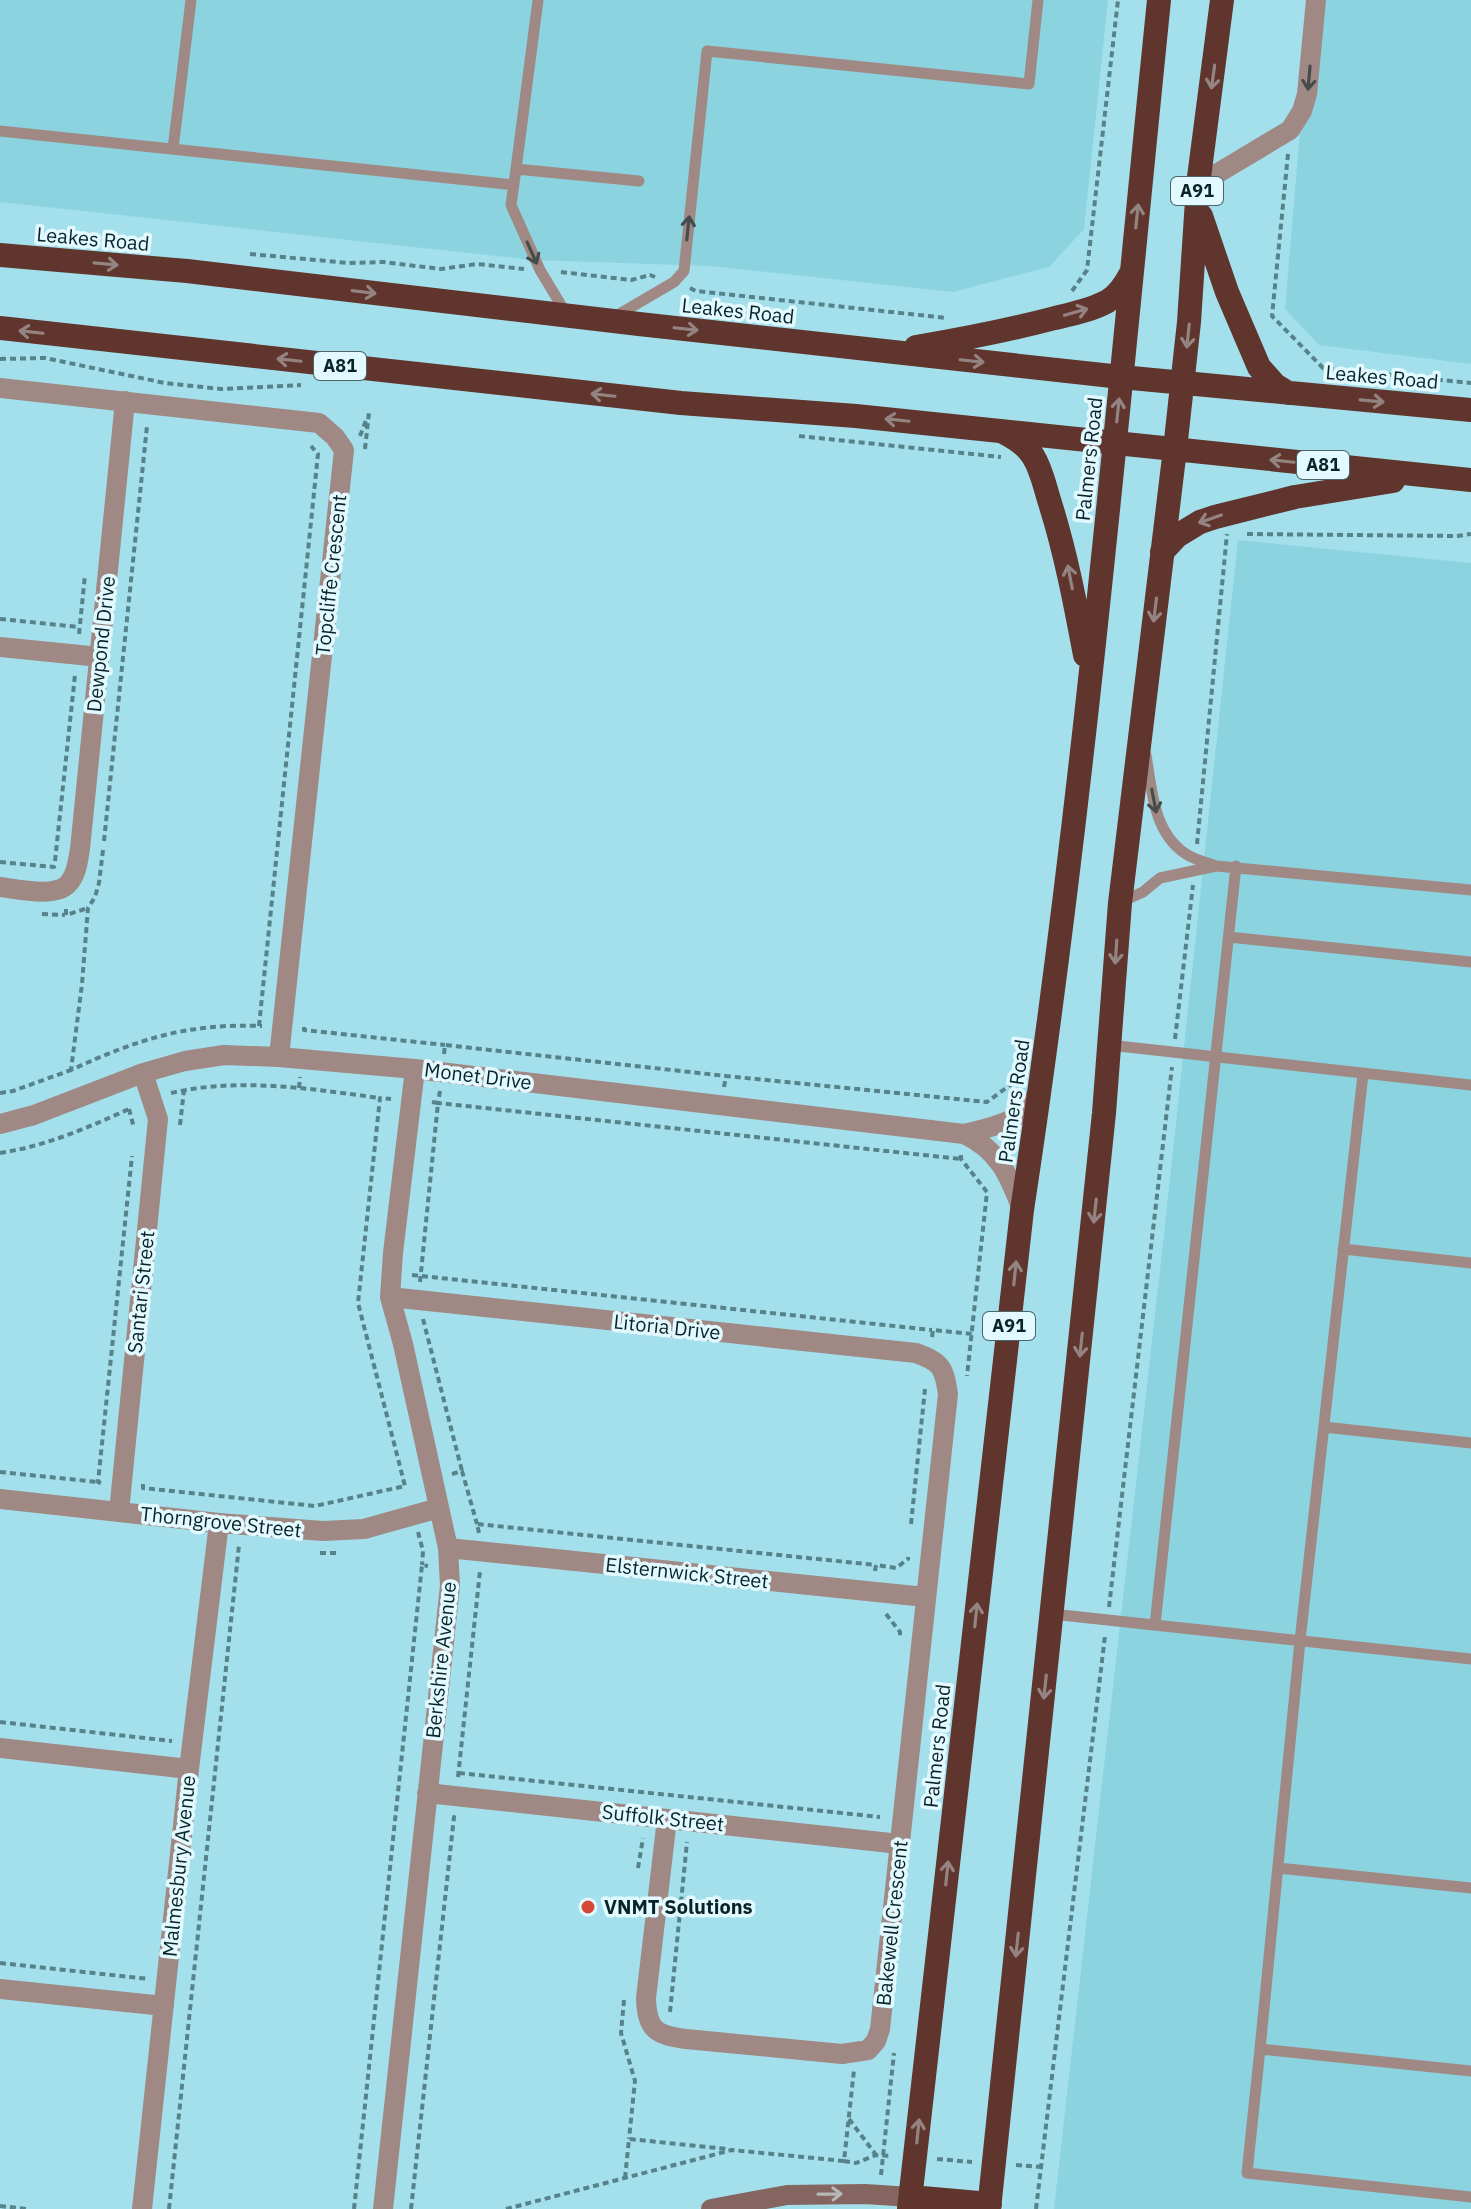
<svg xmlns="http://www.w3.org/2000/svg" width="1471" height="2209" font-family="'IBM Plex Sans',sans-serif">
	<rect width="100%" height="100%" fill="#a3e0ec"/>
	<!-- built -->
	<path fill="#8cd3e0" d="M0,0H1108L1084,229L1049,267L953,292L710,266L533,260L0,202Z
		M1311,0H1471V364L1319,345L1285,309Z
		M1238,540L1471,563V2209H1054L1164,1235Z"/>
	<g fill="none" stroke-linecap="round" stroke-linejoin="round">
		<!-- path -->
		<path stroke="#57828a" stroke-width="4" stroke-dasharray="6 4" stroke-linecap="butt" d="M1288,154L1272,316L1323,368L1471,383
			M250,254L349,263L383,262L441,269L477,264L524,269
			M561,272L631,280L650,275L655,277
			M690,288L696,291L947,318
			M1072,291L1087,270L1118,0
			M0,359L45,358L165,383L221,389L301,385
			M360,436L367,418
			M799,436L1001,457
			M365,449L369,412
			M1247,534L1457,536L1471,534
			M0,619L79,627
			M79,634L85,575
			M104,841L147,426H149
			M1197,844L1227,534
			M103,850L99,883L95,897L88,908L82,984L71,1070C138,1039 188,1023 262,1026
			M55,861L75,675
			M0,862L54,867L55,870
			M66,909V915L88,908
			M42,914L65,915
			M259,1026L318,454L311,446
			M304,1027V1030L445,1045
			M1175,1039L1193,885
			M444,1054L445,1045L726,1076
			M724,1087L726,1076L987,1102L1017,1080
			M299,1088L300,1077
			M440,1091L438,1103L961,1159
			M0,1093L13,1091L71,1070
			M171,1093C241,1077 311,1089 380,1098
			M129,1109L134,1128
			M180,1125L184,1090
			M0,1153C46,1146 87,1128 129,1109
			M961,1155V1159L987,1192L967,1376
			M412,1275L932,1330
			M420,1282L438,1103L432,1102
			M423,1319L462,1471
			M932,1337L933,1330L972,1334
			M0,1472L98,1482
			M452,1474L462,1471L477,1524
			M101,1483L98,1482L132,1156
			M143,1484V1488L315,1506L405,1486L358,1303L380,1098L391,1099
			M911,1524L925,1389
			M418,1532L423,1551L422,1565
			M479,1533L477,1524L876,1565
			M320,1553H339
			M875,1571L876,1565L896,1568L908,1559V1557
			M1109,1607L1172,1067
			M886,1614L900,1632V1636
			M0,1722L172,1741
			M459,1773L880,1817
			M458,1777L480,1571
			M638,1868L643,1838
			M0,1963L149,1979
			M624,2000L621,2033L635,2081L629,2139
			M670,2012L687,1842
			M849,2119L876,2155
			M937,2159L972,2162
			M844,2161L856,2163L876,2155L892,2156
			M1016,2165L1041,2167
			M881,2175L894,2053
			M625,2178L629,2139L727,2149
			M0,2206L27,2209
			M169,2209L239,1545
			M354,2209L422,1565L428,1566
			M411,2209L454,1817L456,1818
			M506,2209L732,2150L844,2161L854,2070
			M1036,2209L1105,1636"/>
		<!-- lane -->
		<path stroke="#a08984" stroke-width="11" d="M0,131L514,185
			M173,149L191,0
			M516,169L538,0
			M567,315L540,270L511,205L516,169L639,181
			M616,316L674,282L684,271L707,51L1029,84L1038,0
			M1146,755C1152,790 1153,832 1186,854C1195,860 1206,862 1216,866
			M1121,902L1143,892L1160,878L1216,866L1471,890
			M1229,937L1471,962
			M1109,1045L1471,1085
			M1363,1074L1300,1641L1260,2049L1471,2071
			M1343,1249L1471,1263
			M1324,1427L1471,1443
			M1052,1614L1471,1659
			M1155,1625L1236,866
			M1278,1868L1471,1888
			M1260,2049L1247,2173L1471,2197"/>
		<!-- street -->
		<path stroke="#a08984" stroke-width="20" d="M1198,185L1290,130L1302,111L1307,94L1316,0
			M0,388L319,423L335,437L344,450L279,1057
			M0,647L100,657
			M0,887C17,889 55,898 68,884C77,875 78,860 80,849L125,401
			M0,1124L34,1115L143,1073L185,1061L224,1055L279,1057L415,1069L964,1134C994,1127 1028,1120 1039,1089
			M964,1134C998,1149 1010,1177 1022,1210
			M390,1297L916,1353C941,1362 944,1367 948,1394L880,2029L876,2041L868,2050L842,2054L686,2039C656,2035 647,2030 646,1998L667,1819
			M0,1499L219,1523L323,1531L364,1529L439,1508
			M119,1512L158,1119L143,1073
			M448,1548L925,1597
			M0,1748L189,1769
			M427,1793L900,1844
			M0,1989L164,2006
			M142,2209L189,1769L219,1523
			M383,2209L450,1586L448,1548L403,1344L390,1297L393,1253L415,1069"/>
		<!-- secondary -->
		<path stroke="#85655f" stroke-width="20" d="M711,2209L787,2195L865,2194L911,2197"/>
		<!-- highway -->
		<path stroke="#60352d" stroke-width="24" d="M1201,216L1227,292L1259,367L1275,385L1288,393
			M0,255L187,271L639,324L1121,377L1471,410
			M0,328L681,403L856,416L1471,480
			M916,347C963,339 1009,330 1055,318C1072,314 1092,310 1108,301C1119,294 1125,285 1131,273
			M1005,433C1016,439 1026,445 1033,456C1042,470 1045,488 1050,503C1066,554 1075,602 1085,655
			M1162,552L1177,536L1200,522L1215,517L1295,497L1393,481
			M911,2197L990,2204
			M909,2209L1022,1210C1083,809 1118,404 1159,0
			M989,2209L1104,1113L1120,903L1175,449L1189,322L1198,185L1222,0"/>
	</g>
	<!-- one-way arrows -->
	<defs><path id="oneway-shaft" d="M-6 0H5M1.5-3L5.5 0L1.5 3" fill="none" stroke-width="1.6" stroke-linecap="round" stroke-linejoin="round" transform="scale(2)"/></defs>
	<g stroke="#948481">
		<use href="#oneway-shaft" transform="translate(1213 77) rotate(98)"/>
		<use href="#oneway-shaft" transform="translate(1137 216) rotate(-84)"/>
		<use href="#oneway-shaft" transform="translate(106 264) rotate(5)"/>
		<use href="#oneway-shaft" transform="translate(364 292) rotate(7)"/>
		<use href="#oneway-shaft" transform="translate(1076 312) rotate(-16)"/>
		<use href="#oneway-shaft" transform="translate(686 329) rotate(6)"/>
		<use href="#oneway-shaft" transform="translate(31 332) rotate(-174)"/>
		<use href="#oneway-shaft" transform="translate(1188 336) rotate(96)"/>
		<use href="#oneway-shaft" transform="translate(289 360) rotate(-174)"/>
		<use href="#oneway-shaft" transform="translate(972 361) rotate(6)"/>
		<use href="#oneway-shaft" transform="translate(603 395) rotate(-174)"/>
		<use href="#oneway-shaft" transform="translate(1372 401) rotate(5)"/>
		<use href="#oneway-shaft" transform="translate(1118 410) rotate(-84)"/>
		<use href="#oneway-shaft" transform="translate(897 420) rotate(-174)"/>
		<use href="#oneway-shaft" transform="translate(1282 461) rotate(-174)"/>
		<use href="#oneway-shaft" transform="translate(1210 519) rotate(161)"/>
		<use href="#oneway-shaft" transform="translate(1070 577) rotate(-101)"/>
		<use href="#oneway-shaft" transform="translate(1155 610) rotate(97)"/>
		<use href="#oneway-shaft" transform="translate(1116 952) rotate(94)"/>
		<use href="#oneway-shaft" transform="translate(1095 1211) rotate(96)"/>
		<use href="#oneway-shaft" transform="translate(1015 1273) rotate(-84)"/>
		<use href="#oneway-shaft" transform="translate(1081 1345) rotate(96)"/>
		<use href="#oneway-shaft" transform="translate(976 1615) rotate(-84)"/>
		<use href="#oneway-shaft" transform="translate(1045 1687) rotate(96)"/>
		<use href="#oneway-shaft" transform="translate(947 1873) rotate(-84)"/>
		<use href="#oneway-shaft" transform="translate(1017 1945) rotate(96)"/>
		<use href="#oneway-shaft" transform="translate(918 2131) rotate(-84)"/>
	</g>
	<g stroke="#454c4c">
		<use href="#oneway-shaft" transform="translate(1309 78) rotate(95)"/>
		<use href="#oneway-shaft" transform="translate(688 228) rotate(-84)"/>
		<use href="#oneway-shaft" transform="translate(532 253) rotate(66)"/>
		<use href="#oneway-shaft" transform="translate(1154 801) rotate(79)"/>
	</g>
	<use stroke="#b8b7b7" href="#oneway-shaft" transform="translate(830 2194) rotate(-1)"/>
	<!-- markers -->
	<circle fill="#d54836" stroke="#e2faff" stroke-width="3" cx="588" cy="1907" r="8"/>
	<g text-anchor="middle" stroke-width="7" stroke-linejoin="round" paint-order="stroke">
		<!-- shield labels -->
		<g fill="#e2faff" stroke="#4a6468" stroke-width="2">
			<rect x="1171" y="177" width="52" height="28" rx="6"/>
			<rect x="314" y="352" width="52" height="28" rx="6"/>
			<rect x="1297" y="451" width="52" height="28" rx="6"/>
			<rect x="983" y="1312" width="52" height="28" rx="6"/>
		</g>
		<g font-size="18" font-weight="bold" fill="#092327">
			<text x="1197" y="197">A91</text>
			<text x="340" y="372">A81</text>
			<text x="1323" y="471">A81</text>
			<text x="1009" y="1332">A91</text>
		</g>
		<!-- street labels -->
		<g font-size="20" fill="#092327" stroke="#e2faff">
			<text transform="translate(93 239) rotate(5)" y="7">Leakes Road</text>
			<text transform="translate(738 311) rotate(6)" y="7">Leakes Road</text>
			<text transform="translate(1382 377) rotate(5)" y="7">Leakes Road</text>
			<text transform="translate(1089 459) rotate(-84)" y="7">Palmers Road</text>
			<text transform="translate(331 575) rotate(-84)" y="7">Topcliffe Crescent</text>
			<text transform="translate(101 644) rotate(-84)" y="7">Dewpond Drive</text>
			<text transform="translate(478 1076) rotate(7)" y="7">Monet Drive</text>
			<text transform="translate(1014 1101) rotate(-82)" y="7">Palmers Road</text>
			<text transform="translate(141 1292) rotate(-84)" y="7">Santari Street</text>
			<text transform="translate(667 1327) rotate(6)" y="7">Litoria Drive</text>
			<text transform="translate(221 1522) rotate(6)" y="7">Thorngrove Street</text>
			<text transform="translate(687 1573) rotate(6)" y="7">Elsternwick Street</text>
			<text transform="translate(441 1660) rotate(-84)" y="7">Berkshire Avenue</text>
			<text transform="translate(937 1746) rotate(-84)" y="7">Palmers Road</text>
			<text transform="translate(663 1818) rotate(6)" y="7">Suffolk Street</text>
			<text transform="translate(179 1866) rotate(-84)" y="7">Malmesbury Avenue</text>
			<text transform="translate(892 1923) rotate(-84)" y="7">Bakewell Crescent</text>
		</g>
		<!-- poi labels -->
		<g font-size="20" font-weight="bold" fill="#092327" stroke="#e2faff" text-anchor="start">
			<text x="604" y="1914">VNMT Solutions</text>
		</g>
	</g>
</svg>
